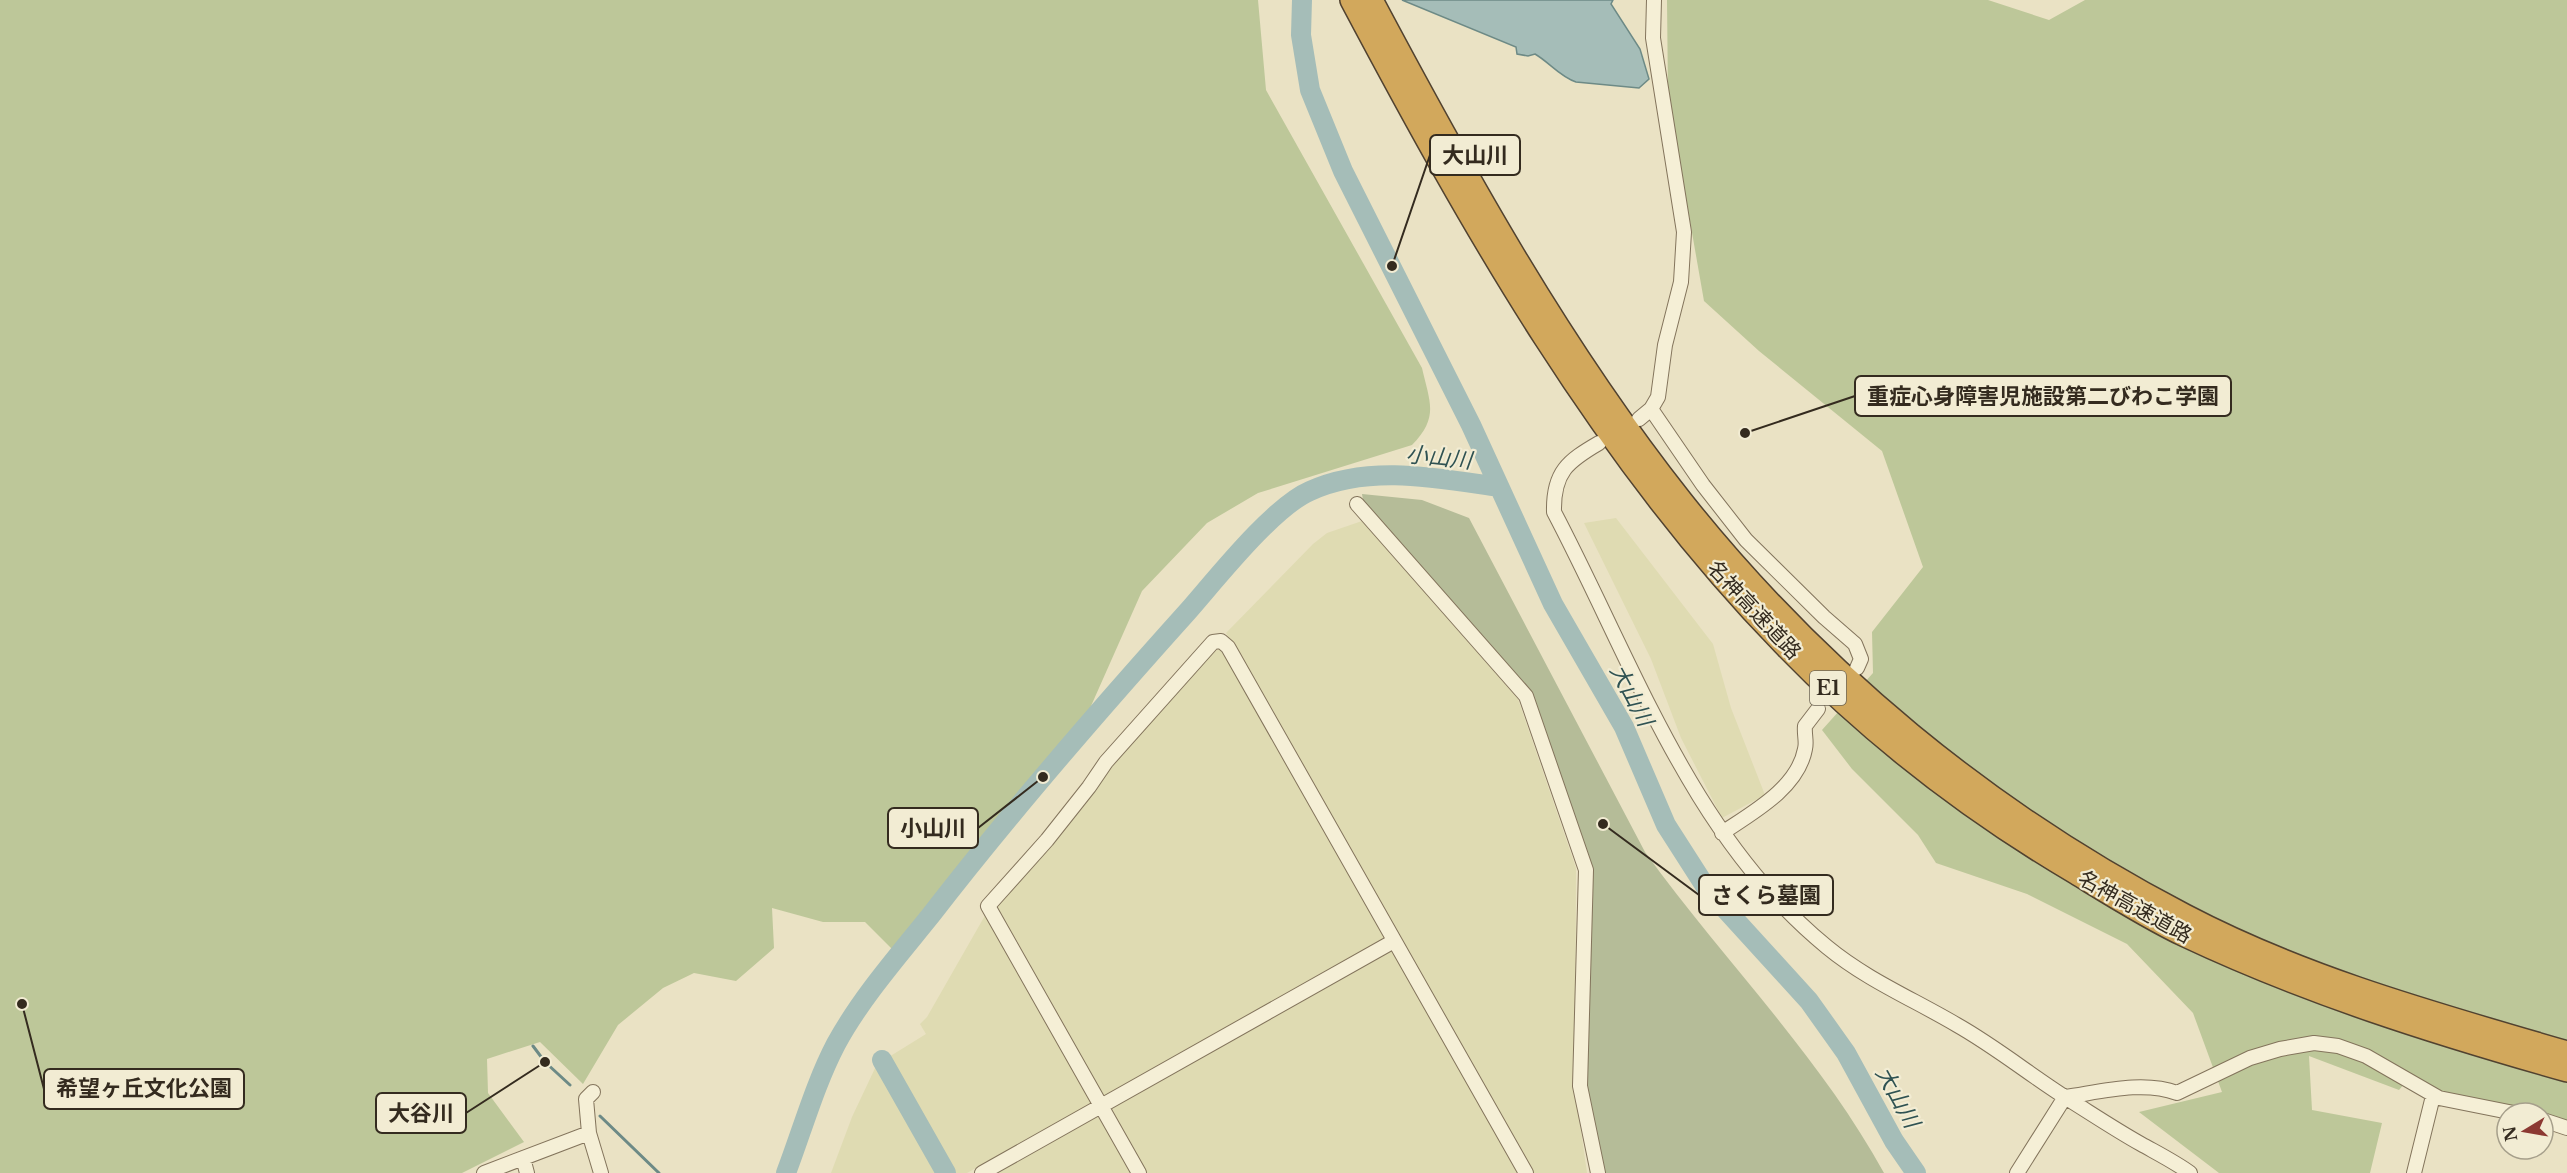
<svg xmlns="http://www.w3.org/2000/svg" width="2567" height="1173" font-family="'Libre Baskerville','Noto Sans JP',serif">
	<rect width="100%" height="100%" fill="#eae2c4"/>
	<!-- farmland -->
	<path fill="#dfdbb2" d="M1616,518L1713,644L1731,708L1765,795L1722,818L1681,738L1651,659L1584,523Z
		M1362,521L1518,699L1576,868L1575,1088L1587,1173H1532L1226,633L1313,544L1327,533Z
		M1222,647L1384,935V939L1104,1098L992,905L1048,848L1084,805L1110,765L1208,656Z
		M987,912L1092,1098V1103L967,1173H951L884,1060L926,1034L920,1024L927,1017Z
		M1392,949L1520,1173H1147L1110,1107Z
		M877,1064L939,1173H831L852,1117Z
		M1101,1116L1133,1173H998L1090,1118Z"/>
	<!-- green -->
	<path fill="#bdc799" d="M0,0H1258L1266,90L1422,368C1430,403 1439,417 1412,445L1258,493L1207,523L1142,591L1087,715L894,951L865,922H823L772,908L774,948L736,981L694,973L663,988L618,1025L583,1084L540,1042L487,1059L488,1093L524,1142L462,1173H0Z
		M1667,0H1988L2049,20L2085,0H2567V1121L2543,1113L2438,1093L2410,1077L2399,1090L2309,1056L2312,1110L2382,1123L2370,1173H2219L2139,1112L2222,1092L2193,1013L2127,944L2027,894L1936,863L1918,835L1852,769L1822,730L1873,673L1872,632L1923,567L1882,451L1759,351L1704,301L1668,96Z"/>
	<!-- cemetery -->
	<path fill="#b5bc98" d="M1362,494L1422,500L1469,518L1645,852C1723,960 1820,1056 1884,1173H1604L1586,1087L1590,867L1529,693L1363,500Z"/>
	<!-- water -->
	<path fill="#a5bdb8" stroke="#6d8a86" stroke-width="1.5" d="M1402,0H1613L1611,4L1640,49L1649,79L1639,88L1576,82C1560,77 1549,62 1535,54L1528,56L1517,54L1516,47Z"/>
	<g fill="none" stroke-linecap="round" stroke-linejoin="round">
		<!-- stream -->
		<path stroke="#6d8a86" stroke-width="3" d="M533,1046L545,1062L570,1085
			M600,1116L659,1173"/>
		<!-- river -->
		<path stroke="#a5bdb8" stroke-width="20" d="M1302,0L1301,35L1310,90L1343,171L1471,425L1553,604L1624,727L1666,825L1707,889L1809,1001L1846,1053L1894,1141L1916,1173
			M882,1060L946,1173
			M786,1173C802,1131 815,1084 836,1044C861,998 898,956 931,915C1012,810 1100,709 1189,610C1217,578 1273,507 1310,491C1369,464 1437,478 1498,487"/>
		<defs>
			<path id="minor" d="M1651,409L1703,485L1746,540L1824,617L1855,644L1861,659L1857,668
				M1639,419L1651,409L1658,397L1665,345L1681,282L1684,232L1653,38L1654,0
				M1599,443C1568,461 1553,472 1554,512C1633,662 1691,836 1827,947C1867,980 1913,999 1957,1025C1996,1047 2030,1075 2068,1099C2092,1114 2116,1130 2141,1144C2157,1153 2175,1162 2190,1173
				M1357,504L1526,696L1586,870L1580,1086L1598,1173
				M1722,833C1752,813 1798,788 1805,749C1807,742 1804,734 1805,726L1818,709
				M593,1092L586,1099L589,1133L601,1173
				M2543,1120L2567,1128
				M523,1158L527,1173
				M484,1173L589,1133
				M982,1173L1394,941
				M1139,1173L988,906L1047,840L1089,787L1106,762L1213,642L1221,641L1228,647L1526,1173
				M2017,1173L2065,1097C2100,1092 2143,1080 2177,1093L2250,1058L2280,1049L2314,1043L2338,1046L2366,1056L2439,1098L2514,1113
				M2414,1173L2433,1096"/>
			<path id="highway" d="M1351,0C1472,228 1601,457 1783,644C1869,733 1968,810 2075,873C2111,895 2147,918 2185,936C2308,994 2436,1034 2567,1071
				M1372,0C1464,173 1560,347 1682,501C1818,672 1990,814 2185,915C2305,978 2437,1014 2567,1052"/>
		</defs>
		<!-- minor casing -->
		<use href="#minor" stroke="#83745c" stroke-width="16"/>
		<!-- highway casing -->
		<use href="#highway" stroke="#514230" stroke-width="24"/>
		<!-- minor -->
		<use href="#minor" stroke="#f5efd6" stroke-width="14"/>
		<!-- highway -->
		<use href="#highway" stroke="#d2a85c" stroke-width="21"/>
	</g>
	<g text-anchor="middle" stroke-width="4.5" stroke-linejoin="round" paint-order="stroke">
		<!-- shield labels -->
		<rect fill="#f2ecd3" stroke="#6d6555" stroke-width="1.5" x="1810" y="671" width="36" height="34" rx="4.5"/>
		<g font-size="20" font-weight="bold" fill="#342b1f">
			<text x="1828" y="695">E1</text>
		</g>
		<!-- street labels -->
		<g font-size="21" fill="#342b1f" stroke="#f2ecd3">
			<text transform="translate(1754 610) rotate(47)" y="7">名神高速道路</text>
			<text transform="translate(2135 907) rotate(29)" y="7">名神高速道路</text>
		</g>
		<!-- water labels -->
		<g font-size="22" font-style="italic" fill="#2f5252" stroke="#f2ecd3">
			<text transform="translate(1439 457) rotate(6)" y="8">小山川</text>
			<text transform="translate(1632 695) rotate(62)" y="8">大山川</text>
			<text transform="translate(1898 1097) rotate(61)" y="8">大山川</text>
		</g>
	</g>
	<!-- callouts -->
	<path fill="none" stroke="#342b1f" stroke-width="2" d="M1392 266L1430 155M1745 433L1855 396M1043 777L978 828M1603 824L1699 895M22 1004L44 1089M545 1062L466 1113"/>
	<g fill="#342b1f" stroke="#f2ecd3" stroke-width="2">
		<circle cx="1392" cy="266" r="6"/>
		<circle cx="1745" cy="433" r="6"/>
		<circle cx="1043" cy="777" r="6"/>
		<circle cx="1603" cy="824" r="6"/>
		<circle cx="22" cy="1004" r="6"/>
		<circle cx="545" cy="1062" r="6"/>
	</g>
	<g fill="#f2ecd3" stroke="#342b1f" stroke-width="2">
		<rect x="1430" y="135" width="90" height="40" rx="6"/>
		<rect x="1855" y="376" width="376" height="40" rx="6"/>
		<rect x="888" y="808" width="90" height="40" rx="6"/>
		<rect x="1699" y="875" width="134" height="40" rx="6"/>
		<rect x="44" y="1069" width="200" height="40" rx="6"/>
		<rect x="376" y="1093" width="90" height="40" rx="6"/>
	</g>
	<g font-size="22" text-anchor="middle" font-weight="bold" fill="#342b1f">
		<text x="1475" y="163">大山川</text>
		<text x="2043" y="404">重症心身障害児施設第二びわこ学園</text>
		<text x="933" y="836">小山川</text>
		<text x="1766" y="903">さくら墓園</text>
		<text x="144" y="1096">希望ヶ丘文化公園</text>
		<text x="421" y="1121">大谷川</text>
	</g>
	<!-- north arrow -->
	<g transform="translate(2525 1131) rotate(259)"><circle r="28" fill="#f2ecd3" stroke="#a69f8b" stroke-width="1.5"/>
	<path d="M0-4.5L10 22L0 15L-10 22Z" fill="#8c3932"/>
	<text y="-9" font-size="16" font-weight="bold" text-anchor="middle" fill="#342b1f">N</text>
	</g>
</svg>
